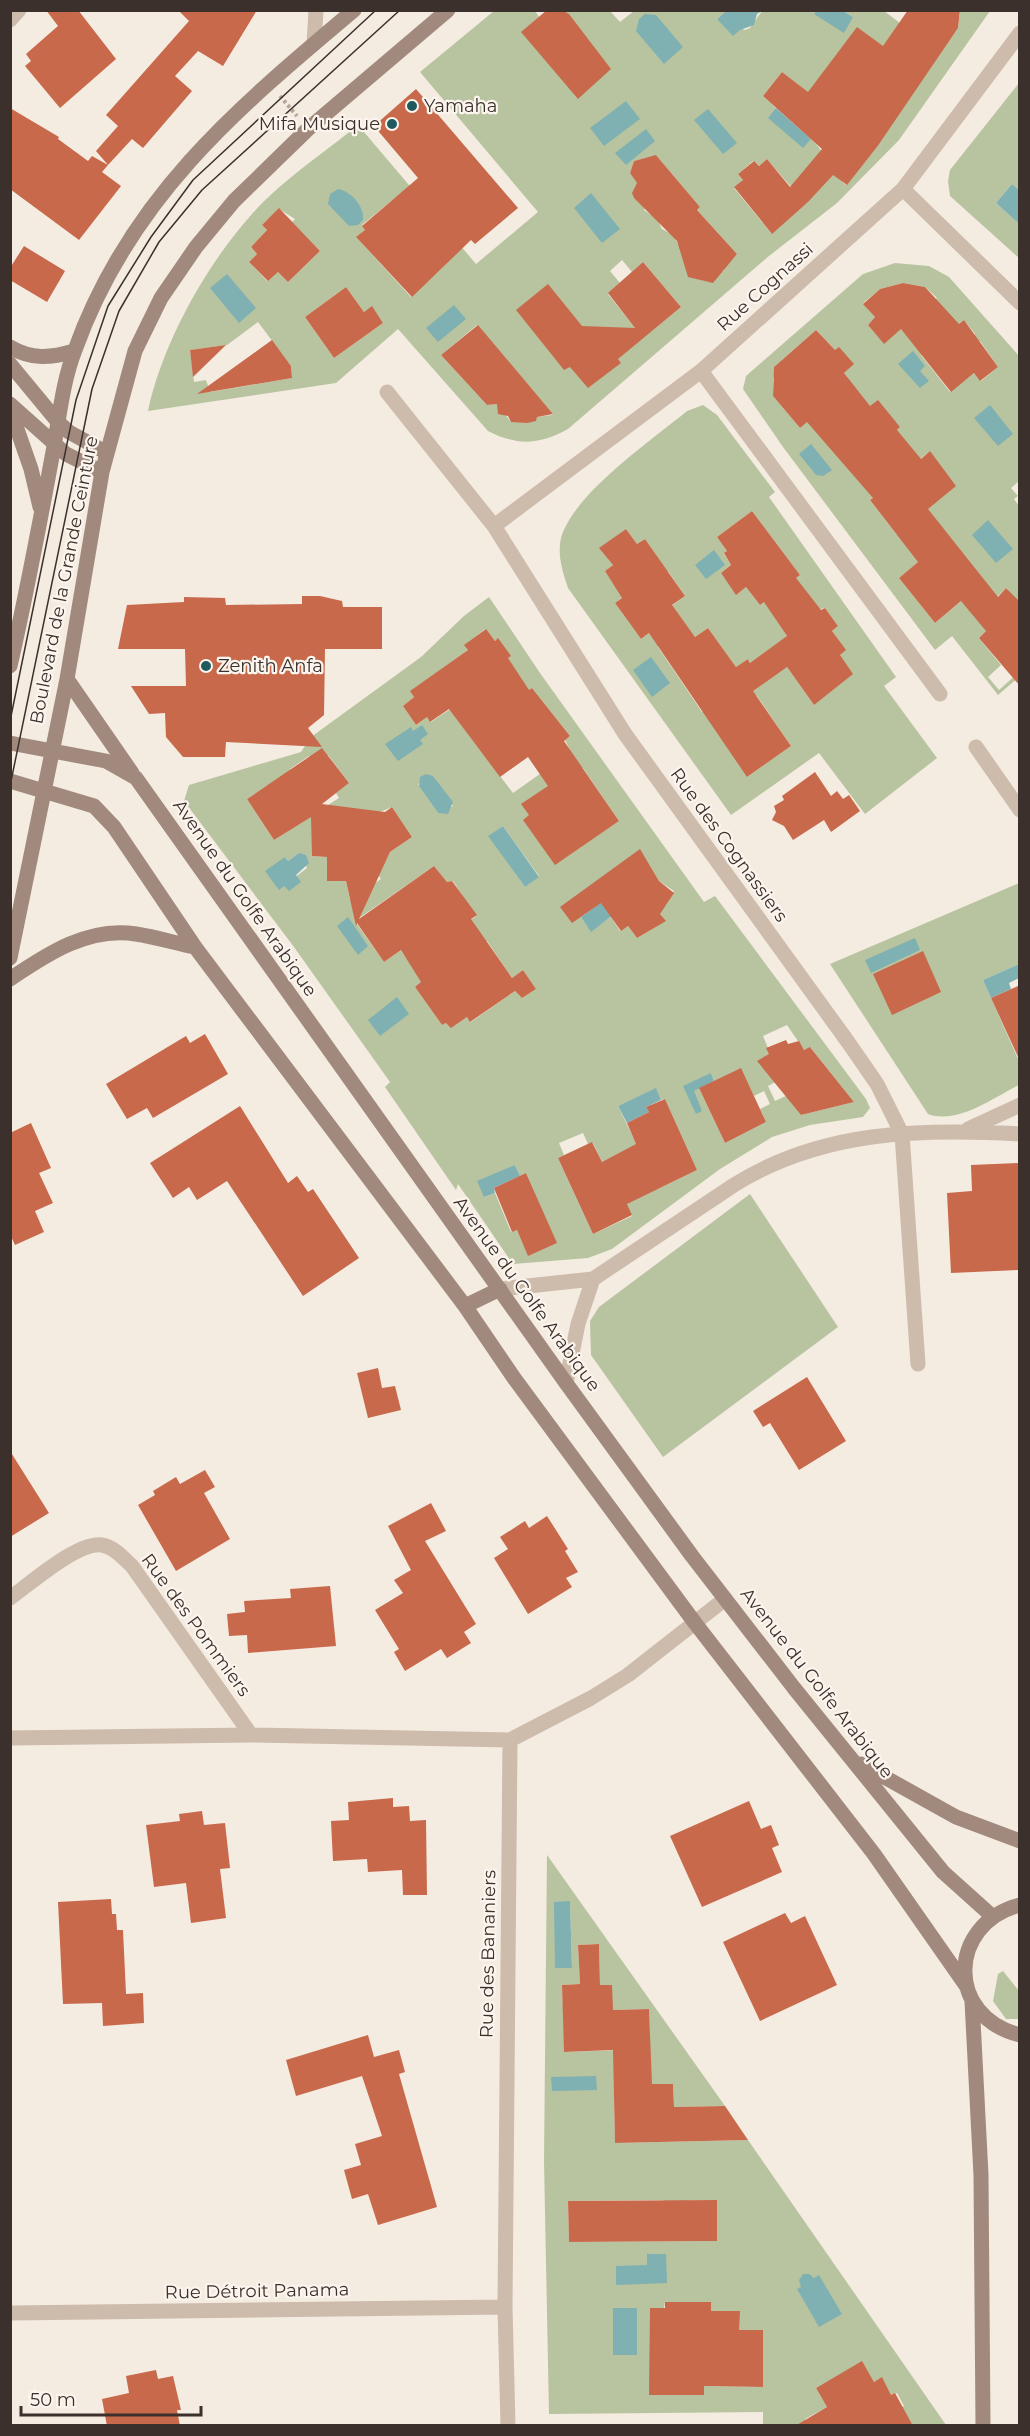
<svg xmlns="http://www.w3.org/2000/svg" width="1030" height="2436" font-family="Montserrat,sans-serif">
	<rect width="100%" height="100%" fill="#f4ebe1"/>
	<!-- green -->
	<path fill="#b8c4a0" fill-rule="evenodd" d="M494,11H535L539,17L522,32L578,98L562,11H610L620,22L634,11H726L717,19L745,30L750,28L762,11H816L814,14L853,17L843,11H884L940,53L958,28L960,11H990L899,140L837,203L769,256L568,429C539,445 517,446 488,431L398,329L336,383L148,411C162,344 206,265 252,214C281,181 324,153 358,125L476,264L538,212L420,72ZM782,72L877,147L846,185C828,171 828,154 811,139L803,147L769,118L776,108L763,96ZM657,156L700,207L697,210L737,254L728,264L724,262V271H718L714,282L701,280L696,276L673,235L662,229L657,219L644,210L646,205L634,198L633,192L639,185L630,173L634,161L646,158L650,162ZM767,159L797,194L800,192L808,202L771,233L734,188L743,180L738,174L753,161L759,166ZM396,197L446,264L411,297L357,238L365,230L362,225ZM279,209L295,219L292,222L320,251L288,282L278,272L267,281L249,262L257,254L251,247L267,230L262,225ZM622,260L632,272L643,262L681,307L643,338L608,294L620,283L610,271ZM346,287L364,312L372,307L383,323L334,358L305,317ZM258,322L291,366L292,378L210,392L206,380L194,382L190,350L227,345ZM477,325L553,414L552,415L537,417L535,421L511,422L497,404L487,405L441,355Z
		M1019,83V190L1012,184L996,203L1019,224V258L950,196L948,181L950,170Z
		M895,263L929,266L949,277L1019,356V481L1011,488L1018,496L1014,499L1019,506V602L1006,588L991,603L986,631L979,638L1001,665L988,677L999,690L1019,672V677L998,695L952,636L935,650L783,447L743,389L746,376L863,274ZM903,283L925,287L937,298L884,343L868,325L875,317L863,303L880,289ZM964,320L975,334L971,338L976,344L980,341L998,367L981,381L974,373L950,392L921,355ZM816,330L835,350L853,364L844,373L847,377L800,428L773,396V378L780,372L775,366ZM870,406L900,427L897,430L821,438ZM930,451L897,535L870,500ZM949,536L985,581L935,623L899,578Z
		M703,405L717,415L775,492L769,497L896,677L884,686L937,758L865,814L819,753L731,815L568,588C563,573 557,555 561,538C574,493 651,441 687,411ZM752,511L800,575L760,605L746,587L736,594L721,573L731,565L724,554L727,551L717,537ZM626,529L637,544L645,539L656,555L653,557L664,573L668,571L685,596L662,613L666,621L641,639L615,603L623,597L605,571L613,565L600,548ZM825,608L838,626L832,631L845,650L840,655L814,705L784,663L787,636L776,619ZM687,627L695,637L708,628L736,667L748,659L764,683L723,699L702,712L658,647ZM757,696L791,746L747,777L740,708Z
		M489,597L540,673L704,902L715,896L866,1099L870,1108L863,1117L810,1125L772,1137L720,1169L612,1249L588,1258L513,1264L458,1184L456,1190L385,1087L390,1082L294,947L184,801L189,785L301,752L311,737L421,657L464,616ZM485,629L495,641L498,639L510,656L465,699L431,722L427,717L416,725L403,706L414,697L411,691L468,650L465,645ZM532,688L570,736L565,740L571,752L513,793L468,734ZM328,755L349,783L336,793L339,798L274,840L247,799L266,786L269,790L296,776L290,769L309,756L316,764ZM583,768L619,821L555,864L542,806L538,800ZM433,776L453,806L438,813L418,784ZM392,807L412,837L390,852L385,862L373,868L381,879L350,900L346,881L327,880V857L312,856V841ZM503,826L539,876L525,887L489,836ZM640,850L659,881L674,891L666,905L658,911L665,921L637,938L628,926L620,931L611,917L591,931L581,917ZM299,853L307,868L284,886L285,857L288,861ZM434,866L447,882L453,881L476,916L441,942L405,956L401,950L384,962L355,921ZM487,941L512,978L523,970L536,989L522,998L515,991L471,1022L467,1017L452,1027L446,1023L442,1025L415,987ZM787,1025L804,1050L811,1048L854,1102L801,1115L788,1095L775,1101L768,1086L781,1079L763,1036ZM740,1069L754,1096L764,1091L770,1104L760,1109L766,1122L725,1143L699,1088L694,1091L711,1073L714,1081ZM656,1089L661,1100L665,1099L697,1170L658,1189L618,1106ZM583,1133L588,1144L593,1143L602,1162L608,1159L632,1216L593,1234L558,1158L564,1155L559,1143ZM515,1165L520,1176L526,1173L556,1243L528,1255L517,1230L511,1232L495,1193L484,1197Z
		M1019,883V964L983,980L1019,1061V1085C994,1097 958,1125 928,1114L830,964Z
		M750,1194L838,1327L663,1457L591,1355L590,1321L599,1307Z
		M547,1855L725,2106L674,2107L673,2084L614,2085L615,2143L748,2140L946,2425H913L897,2411L904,2406L897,2393L891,2395L882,2378L874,2382L862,2362L816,2388L827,2407L805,2419L808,2425H763V2412L549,2414L544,2161ZM554,1902H570L572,1968ZM599,1944L600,1985L613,2010L649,2009L650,2049L565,2052L562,1985L580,1984L578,1945ZM662,2200L689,2208L690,2200H717V2241L569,2242L568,2201ZM665,2302H711V2311H739V2330H763V2387L704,2386L703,2395H650Z
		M1003,1971L1019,1991V2019H1006L993,2001L998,1974Z"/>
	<!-- water -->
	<path fill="#7fb0b2" d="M726,11V10L762,11L757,14L754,25L740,30L733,36L717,19Z
		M816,11H843L853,17L844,33L814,14Z
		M645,14L656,15L683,47L664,64L636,31L639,19Z
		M626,101L640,119L604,146L590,128Z
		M776,108L811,139L803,148L768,118Z
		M708,109L737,143L723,154L694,120Z
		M646,129L655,141L626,165L615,153Z
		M1012,184L1019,190V224L996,203Z
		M338,189C351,191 365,207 363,220L358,225L349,226L328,204L330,194Z
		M591,193L620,229L602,243L574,208Z
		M227,274L256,308L239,323L210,288Z
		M454,305L466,319L438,342L426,328Z
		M913,351L925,366L920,371L929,381L920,388L898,364Z
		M990,405L1013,434L998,446L974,418Z
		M811,444L832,470L823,476L816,475L799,454Z
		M988,520L1013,549L996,563L972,535Z
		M714,550L725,565L706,579L695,565Z
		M651,657L670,683L652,697L633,670Z
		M422,725L428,734L420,740L423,744L398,761L385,744L411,727L413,731Z
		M426,774L433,776L453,802L448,814L438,813L419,786L420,777Z
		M503,826L539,877L525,887L488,836Z
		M299,853L306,855L309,863L296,875L301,882L289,891L284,886L279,890L265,871L285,857L288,861Z
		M607,898L617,912L591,932L581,917Z
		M348,917L368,946L358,955L337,926Z
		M915,938L920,950L871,973L865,960Z
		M1019,964V978L1009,983L1011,989L991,998L983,980Z
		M397,997L409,1014L380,1036L368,1020Z
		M711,1073L714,1081L694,1091L702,1111L696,1114L683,1086Z
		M656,1088L661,1100L646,1107L649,1112L627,1123L618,1106Z
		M515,1165L520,1176L494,1188L495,1193L484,1197L477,1181Z
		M570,1901L572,1968H555L554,1902Z
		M596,2076L597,2090L552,2091L551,2077Z
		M647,2254H666L667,2283L616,2285V2266L647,2265Z
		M803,2274H809L814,2278L819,2275L842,2314L819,2327L797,2289L801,2287L799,2280Z
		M613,2308H637V2355H613Z"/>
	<!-- building -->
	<path fill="#c8694b" d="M46,10H78L116,59L60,108L25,66L31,61L26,54L58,26Z
		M178,10H257L223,66L198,51L175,76L192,91L143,148L132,139L108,165L96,151L118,126L106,115L189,21Z
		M547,10H562L569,14L611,69L578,99L521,32Z
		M908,10H960L958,28L877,147L847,185L833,175L808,202L772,234L734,187L743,180L738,174L754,161L759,166L767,159L790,187L822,149L763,96L782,72L808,92L857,27L883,46Z
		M416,89L518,208L475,244L471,240L412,297L356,237L365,230L362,226L418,178L374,126Z
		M10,108L59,137L58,139L88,161L92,156L108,165L102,172L121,186L79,240L10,189Z
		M656,155L700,207L697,210L737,254L713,283L688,277L677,241L634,198L632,193L637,183L630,173L634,161Z
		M279,208L320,251L288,282L278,272L268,281L249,262L257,254L251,247L267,230L262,225Z
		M24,246L65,271L47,302L10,280V268Z
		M643,262L681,307L618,359L621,363L588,388L570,367L564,370L516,310L548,284L582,326L635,328L608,293Z
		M903,283L925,287L959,324L964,320L998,367L980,381L974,373L951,392L901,329L884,344L868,325L875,317L863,304L880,289Z
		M346,287L364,312L372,306L383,323L334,358L305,317Z
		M478,325L553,414L537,417L536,421L527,423L511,422L508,416L498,414L497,404L487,405L441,355Z
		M816,330L835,350L839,347L854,364L844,373L870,406L878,400L900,427L897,430L921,459L930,451L956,486L928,509L998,597L1006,588L1020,602V686L979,638L986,631L961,601L935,623L899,578L918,562L870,500L873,498L807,422L800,428L773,396L774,367Z
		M272,340L291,366L292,378L197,394Z
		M226,345L193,377L190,350Z
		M752,511L800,575L796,578L821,610L825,608L838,626L832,631L846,650L840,655L853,674L814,705L787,667L753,691L791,746L747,777L649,633L641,639L615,603L622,598L605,571L613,565L599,548L626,529L637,544L645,539L685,596L672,605L695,637L708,628L736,667L748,659L750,663L787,636L764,602L760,605L746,587L736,595L721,573L731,565L724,553L727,551L717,537Z
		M302,596H320L342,601L343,607H382V649H325L324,715L308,728L322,747L226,742L225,757H183L166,737L165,713L149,714L131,686H186L185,649H118L127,605L184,602V597L225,598L226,605L302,604Z
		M486,629L495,641L498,638L511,656L508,658L529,690L532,688L570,736L564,741L619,821L555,865L523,820L529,815L521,804L548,786L528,757L500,777L449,709L430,722L427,717L416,725L403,706L414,697L410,691L468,650L464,645Z
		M322,748L349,783L322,804L385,812L392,807L412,837L390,852L359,919L434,866L447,882L452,881L477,915L471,919L512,978L523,970L536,989L522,998L515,991L470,1022L467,1017L451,1028L446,1023L442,1025L415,987L421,982L401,950L384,962L357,923L356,926L346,881H327V857L312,856L311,817L274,840L247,799Z
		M815,772L831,796L837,791L843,799L849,795L860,811L831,832L824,820L793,840L784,826L772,820L776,812L774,806L784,800L782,796Z
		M640,849L659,881L674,893L660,914L666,921L637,938L628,926L621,931L601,903L572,923L560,907Z
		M923,951L941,992L892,1015L873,974Z
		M1020,985V1061L991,998Z
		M205,1034L228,1074L153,1118L147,1108L127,1119L106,1084L186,1036L190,1043Z
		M786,1040L788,1044L799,1041L804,1050L810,1047L854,1102L801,1115L757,1061L769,1054L766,1048Z
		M741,1068L766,1122L725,1143L699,1088Z
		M665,1099L697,1170L627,1204L632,1215L593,1234L558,1158L592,1142L602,1162L636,1144L627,1123L649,1112L646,1107Z
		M240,1106L288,1183L297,1176L308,1192L313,1189L359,1258L303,1296L227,1181L197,1200L189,1187L173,1198L150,1163Z
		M31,1123L51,1168L39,1173L53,1203L35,1211L44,1232L15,1245L10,1234V1133Z
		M1020,1163V1270L951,1273L947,1193L972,1191L971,1165Z
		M526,1173L557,1243L528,1256L517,1230L512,1232L494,1188Z
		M378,1368L382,1388L395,1386L401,1410L368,1418L357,1373Z
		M807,1377L846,1441L799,1470L770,1423L763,1427L753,1411Z
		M10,1451L49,1513L10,1537Z
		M205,1470L215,1487L204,1493L230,1539L176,1571L138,1505L155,1495L153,1491L176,1477L180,1484Z
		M431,1503L446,1531L425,1541L476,1624L464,1632L471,1643L447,1658L441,1649L405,1671L394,1652L399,1649L375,1610L403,1593L394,1580L411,1570L388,1526Z
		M547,1516L568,1549L565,1551L578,1572L566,1578L572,1587L528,1614L494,1558L508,1549L500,1537L525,1521L529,1528Z
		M330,1586L336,1646L248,1653L247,1635L229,1636L227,1614L245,1612L244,1601L291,1598L290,1589Z
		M393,1798V1807L409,1806L410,1821L426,1820L427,1895H403L402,1870L368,1872L367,1859L333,1861L331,1821L349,1820L348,1802Z
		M749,1801L761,1829L771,1825L779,1845L772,1848L782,1872L702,1907L670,1836Z
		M202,1811L204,1825L225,1823L230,1868L220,1869L226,1918L191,1923L186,1883L154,1887L146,1825L180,1821L179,1814Z
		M111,1899L112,1914H116L117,1930H123L126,1994L143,1993L144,2023L103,2026L102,2003L63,2004L58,1902Z
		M785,1913L791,1923L805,1916L837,1985L760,2021L723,1942Z
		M599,1944L600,1985H612L613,2010L649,2009L652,2084H673L674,2107L725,2106L748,2140L615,2143L613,2050L564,2052L562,1985L580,1984L578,1945Z
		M368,2035L374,2057L399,2050L405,2072L399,2074L437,2207L378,2225L368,2194L352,2199L344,2170L361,2165L355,2144L382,2136L362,2076L296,2096L286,2060Z
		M717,2200V2241L569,2242L568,2201Z
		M665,2302H711V2311H740L739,2330H763V2387L704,2386V2395H649L650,2308H665Z
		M862,2361L874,2382L882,2377L891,2395L895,2393L913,2426H795L827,2407L816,2388Z
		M156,2370L158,2379L173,2376L181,2410H177L180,2426H107L102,2399L129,2393L126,2376Z"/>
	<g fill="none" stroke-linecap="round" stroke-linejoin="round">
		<!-- path -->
		<path stroke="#b9a596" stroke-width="4" stroke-dasharray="3 3" stroke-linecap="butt" d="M280,96L297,116"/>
		<!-- street -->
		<path stroke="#cdbbac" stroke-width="15" d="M10,20L19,10
			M314,44L316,10
			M903,189L1020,303
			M701,371L940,694
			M387,392L494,526L625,734L848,1042L877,1084L902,1134L918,1364
			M494,526L701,371L903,189L1020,33
			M976,747L1020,810
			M968,1129L1020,1105
			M500,1289L593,1279L734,1185C820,1131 920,1128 1020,1134
			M566,1383L578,1324L593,1279
			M10,1598C30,1584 78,1541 102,1545C114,1547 123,1558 132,1566L251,1735
			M10,1738L251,1735L510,1740L591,1698L628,1675L725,1599
			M10,2313L505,2307
			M508,2426L505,2307L510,1740"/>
		<!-- secondary -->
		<path stroke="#a18a7d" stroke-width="15" d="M10,347C32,360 51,358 74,351
			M10,364L58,422L69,432L107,453
			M10,404L66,454L102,472
			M10,409L31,469L40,507
			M10,666C26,597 39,527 52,457C59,421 62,383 75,350C129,199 235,110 354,10
			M67,679L132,773
			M10,743L106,761L136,778L566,1383L692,1556L794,1688L943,1872L992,1916
			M10,781L94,806L114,827L195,947L465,1306L514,1378L695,1623L874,1854L967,1987
			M10,958L67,679L102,472L135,351L161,298L196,247L234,201L308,129L448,10
			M10,979C47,954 89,926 136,934C156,937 175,943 195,947
			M465,1306L500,1289
			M861,1764L956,1817L1020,1841
			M1020,1905C947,1924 946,2017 1020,2035
			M972,2001L981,2175L983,2426"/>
		<!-- tram -->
		<path stroke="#3b302b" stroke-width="1.5" d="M10,721L76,400L108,306L151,237L193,180L376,10
			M10,786L92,389L119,311L159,242L202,190L400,10"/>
	</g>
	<!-- markers -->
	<g fill="#1f5a5e" stroke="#fbf5ee" stroke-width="2">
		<circle cx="412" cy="106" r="6"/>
		<circle cx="392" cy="124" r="6"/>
		<circle cx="206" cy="666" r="6"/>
	</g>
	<g text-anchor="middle" stroke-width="4.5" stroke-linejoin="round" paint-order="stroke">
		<!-- poi labels -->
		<g font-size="18" fill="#3b302b" stroke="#fbf5ee" text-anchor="start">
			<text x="424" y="112">Yamaha</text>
			<text x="380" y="130" text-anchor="end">Mifa Musique</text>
			<text x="218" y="672">Zenith Anfa</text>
		</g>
		<!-- street labels -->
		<g font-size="18" fill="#3b302b" stroke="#fbf5ee">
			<text transform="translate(765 287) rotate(-42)" y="6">Rue Cognassi</text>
			<text transform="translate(64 580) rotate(-79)" y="6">Boulevard de la Grande Ceinture</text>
			<text transform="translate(729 845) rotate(54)" y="6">Rue des Cognassiers</text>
			<text transform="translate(245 898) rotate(55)" y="6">Avenue du Golfe Arabique</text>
			<text transform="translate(527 1294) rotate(54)" y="6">Avenue du Golfe Arabique</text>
			<text transform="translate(196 1625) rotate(54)" y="6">Rue des Pommiers</text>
			<text transform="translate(817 1683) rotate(52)" y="6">Avenue du Golfe Arabique</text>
			<text transform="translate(488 1954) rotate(-89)" y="6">Rue des Bananiers</text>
			<text transform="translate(257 2291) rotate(-1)" y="6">Rue Détroit Panama</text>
		</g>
	</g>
	<!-- border -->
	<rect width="1030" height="2436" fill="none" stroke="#3b302b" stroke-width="24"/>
	<!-- scale -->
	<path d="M21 2406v9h180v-9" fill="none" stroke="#3b302b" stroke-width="3"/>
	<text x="30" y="2406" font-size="18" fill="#3b302b" stroke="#fbf5ee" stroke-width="4.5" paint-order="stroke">50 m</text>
</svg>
